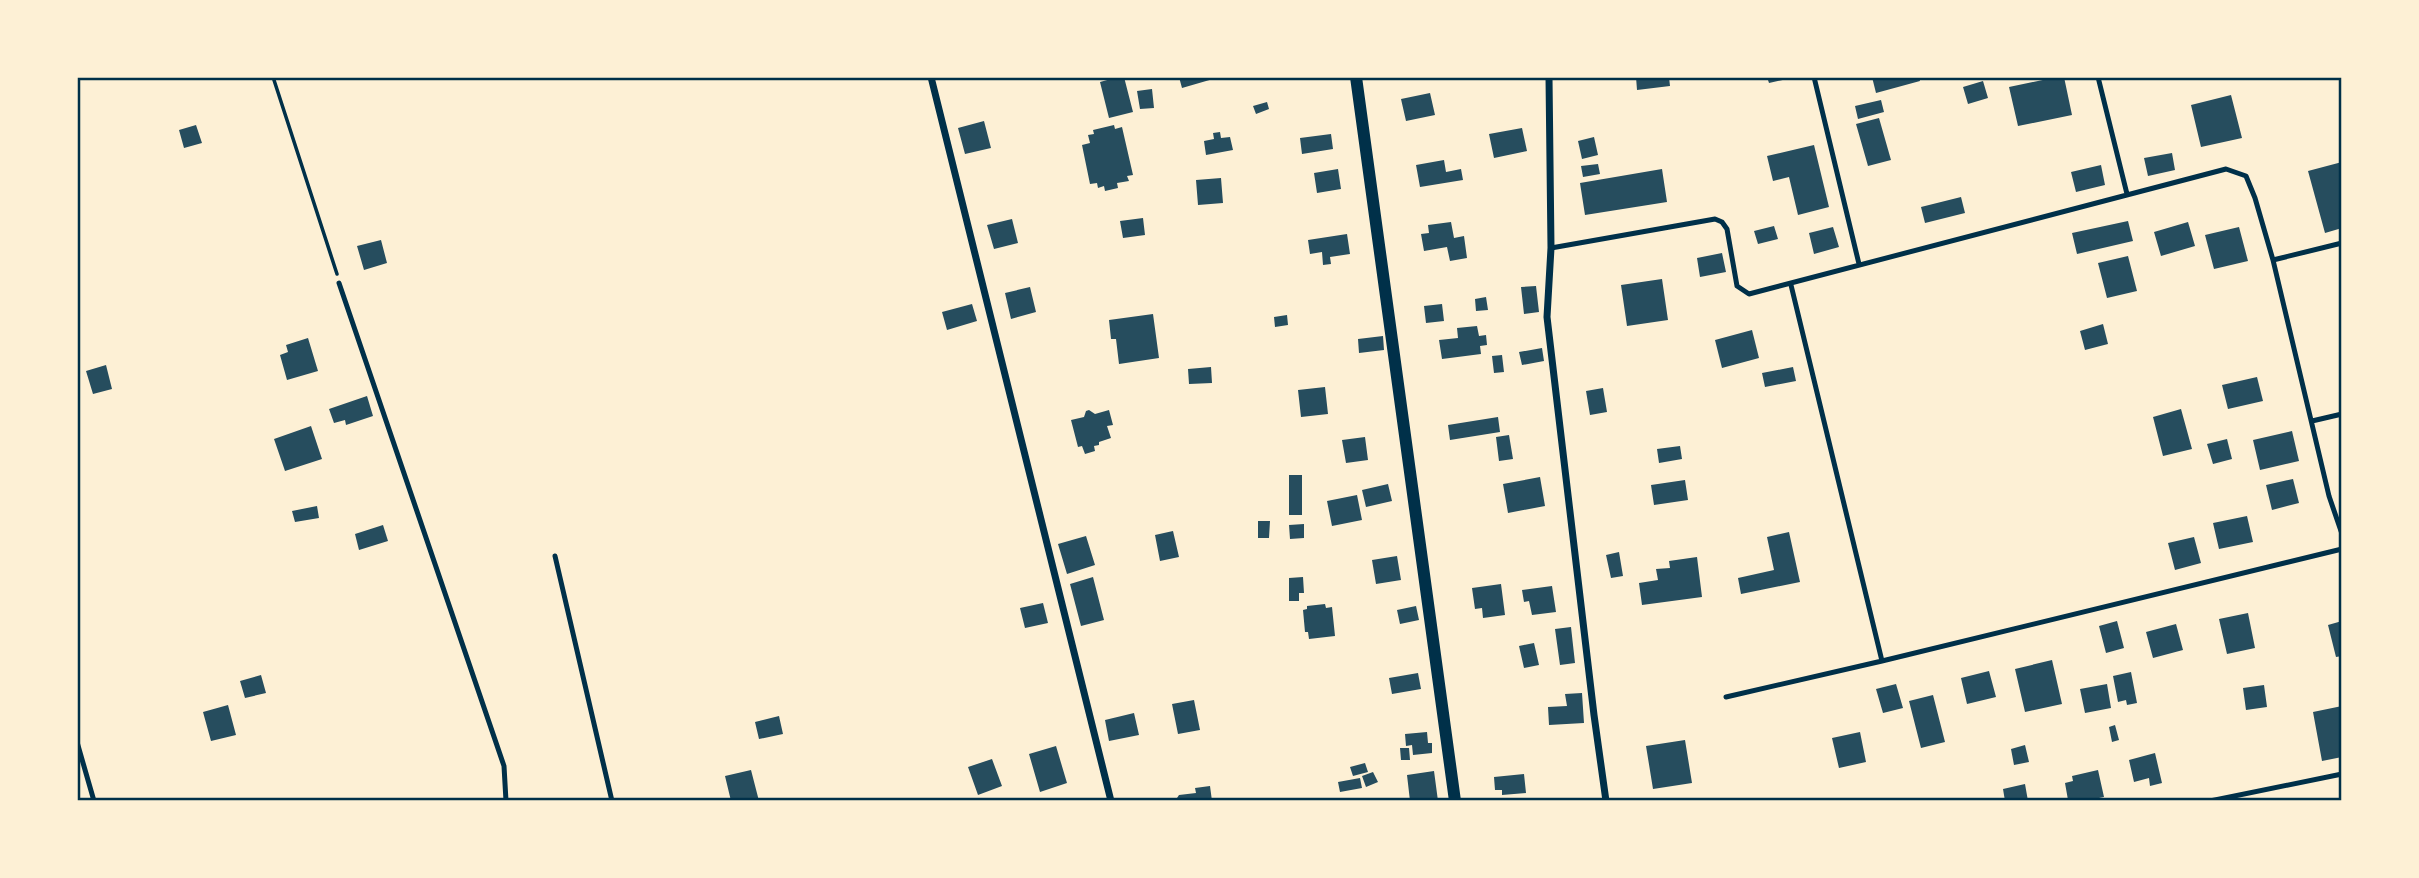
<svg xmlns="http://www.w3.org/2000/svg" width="2419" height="878" font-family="Bitter,serif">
	<rect width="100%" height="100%" fill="#fdf0d5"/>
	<!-- building -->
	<path fill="#264d5e" d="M1118,77H1124L1133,112L1109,118L1100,82Z
		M1179,77H1212L1213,79L1182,88Z
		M1636,77H1669L1670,86L1637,90Z
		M1767,77H1791L1792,78L1769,83Z
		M1872,77H1919L1920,81L1876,93Z
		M2057,77H2064L2072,115L2018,126L2009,87Z
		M1983,81L1988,98L1968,104L1963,87Z
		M1152,89L1154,108L1140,109L1137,91Z
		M1430,93L1435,115L1406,121L1401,99Z
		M2231,95L2242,138L2201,147L2191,105Z
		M1881,100L1884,112L1858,119L1855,106Z
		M1267,102L1269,109L1256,114L1253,106Z
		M1879,118L1891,160L1868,166L1856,124Z
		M984,121L991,148L965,154L958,128Z
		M196,125L202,143L184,148L179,130Z
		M1114,125L1115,129L1122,127L1133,175L1127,176L1129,181L1117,183L1118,188L1105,191L1104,186L1098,188L1097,183L1090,184L1082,145L1090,143L1088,135L1094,134L1093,130Z
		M1522,128L1527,151L1494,158L1489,134Z
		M1220,132L1221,138L1230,137L1233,150L1206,155L1204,141L1214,139L1213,133Z
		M1331,134L1333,149L1302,154L1300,138Z
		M1594,137L1598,155L1582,159L1578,141Z
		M1814,145L1829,207L1798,215L1789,177L1773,181L1767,156Z
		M2172,153L2175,170L2148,176L2144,158Z
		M1444,160L1446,172L1461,169L1463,180L1420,187L1416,165Z
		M2342,162V228L2325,233L2308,171Z
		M1598,164L1600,174L1583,177L1581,166Z
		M2101,165L2105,185L2076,192L2071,172Z
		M1338,169L1341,189L1317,193L1314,173Z
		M1662,169L1667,202L1585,215L1580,183Z
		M1221,178L1223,203L1198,205L1196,180Z
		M1961,197L1965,213L1925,223L1921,207Z
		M1143,218L1145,235L1123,238L1120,221Z
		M1012,219L1018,243L994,249L987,225Z
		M2128,221L2133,241L2077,254L2072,233Z
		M1451,222L1454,238L1464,236L1467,258L1450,261L1447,247L1424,251L1421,234L1429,233L1428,225Z
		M2188,222L2195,246L2161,256L2154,232Z
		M1774,226L1778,239L1758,244L1754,231Z
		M1833,227L1839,247L1814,254L1809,233Z
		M2239,227L2248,261L2214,269L2205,235Z
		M1347,234L1350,254L1330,257L1331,264L1323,265L1322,252L1310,254L1308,240Z
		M381,240L387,263L364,270L357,246Z
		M1722,253L1726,272L1700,277L1697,258Z
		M2128,256L2137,291L2107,298L2098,263Z
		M1662,279L1668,320L1627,326L1621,285Z
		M1536,286L1539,312L1524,314L1521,287Z
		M1030,287L1036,312L1011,319L1005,293Z
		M1486,297L1488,310L1476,311L1475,299Z
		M972,304L977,321L947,330L942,312Z
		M1442,304L1444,321L1426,323L1424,306Z
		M1153,314L1159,358L1119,364L1116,339H1111L1109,320Z
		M1287,315L1288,325L1275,327L1274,317Z
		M2103,324L2108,344L2085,350L2080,331Z
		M1477,326L1479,336L1486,335L1487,345L1480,346L1481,354L1442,359L1439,340L1458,338L1457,328Z
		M1752,330L1759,358L1722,368L1715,340Z
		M1383,336L1384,350L1359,353L1358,339Z
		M308,338L318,371L287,380L280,355L288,352L286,345Z
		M1542,348L1544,361L1522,365L1519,352Z
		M1502,355L1504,372L1494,373L1492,356Z
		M106,365L112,389L93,394L86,371Z
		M1211,367L1212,383L1189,384L1188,369Z
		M1793,367L1796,381L1765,387L1762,373Z
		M2257,377L2263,401L2228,409L2222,385Z
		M1325,387L1328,414L1301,417L1298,390Z
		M1603,388L1607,412L1590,415L1586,391Z
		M367,396L373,416L346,425L345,420L334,423L329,409Z
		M2181,409L2192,449L2163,456L2153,417Z
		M1089,410L1095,414L1109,410L1113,425L1107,426L1111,438L1099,442V445L1094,446L1095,451L1085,454L1082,446L1078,447L1071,420L1084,417L1086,411Z
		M1498,417L1500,432L1450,440L1448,425Z
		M311,426L322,459L285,471L274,439Z
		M2292,431L2299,461L2260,470L2253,440Z
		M1509,435L1513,459L1499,461L1496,437Z
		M1365,437L1368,460L1346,463L1342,440Z
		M2227,439L2232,459L2213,464L2207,444Z
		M1680,446L1682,459L1659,463L1657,449Z
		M1289,475H1302V515H1289Z
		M1540,477L1545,506L1508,513L1503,484Z
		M2293,479L2299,503L2272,510L2266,485Z
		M1685,480L1688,500L1654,505L1651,485Z
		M1388,484L1392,501L1366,507L1362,490Z
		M1357,495L1362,520L1332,526L1327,501Z
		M317,506L319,518L295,522L292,511Z
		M2247,516L2253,542L2219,549L2213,523Z
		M1258,521H1270L1269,538H1258Z
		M1304,524V538L1290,539L1289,525Z
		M383,525L388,541L359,550L355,534Z
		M1173,531L1179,557L1160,561L1155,535Z
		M1789,532L1800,582L1741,594L1738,578L1774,570L1767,537Z
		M1086,536L1095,565L1067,574L1058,544Z
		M2194,537L2201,563L2175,570L2168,543Z
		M1619,552L1623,576L1611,578L1606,555Z
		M1397,556L1401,580L1376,584L1372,560Z
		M1697,557L1702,597L1642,605L1639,583L1658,580L1656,569L1670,568L1669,561Z
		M1093,577L1104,620L1081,626L1070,584Z
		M1303,577L1304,593H1299V601H1289V578Z
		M1501,584L1505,615L1483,618L1482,608L1475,609L1472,588Z
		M1552,586L1556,612L1532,615L1529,601L1524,602L1522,590Z
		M1043,603L1048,623L1025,628L1020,608Z
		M1325,604L1326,608L1332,607L1335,636L1309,639L1308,632H1305L1303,610L1307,609V606Z
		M1416,606L1419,620L1400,624L1397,610Z
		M2248,613L2255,648L2227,654L2219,619Z
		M2117,621L2124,648L2106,653L2099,626Z
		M2342,621V656L2336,657L2328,625Z
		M2176,624L2183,650L2153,658L2146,632Z
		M1571,627L1575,663L1560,665L1555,629Z
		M1534,643L1539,665L1524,668L1519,646Z
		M2052,660L2062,704L2025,712L2015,669Z
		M1989,671L1996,697L1967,704L1961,678Z
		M2131,672L2137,703L2127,705L2126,700L2118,702L2113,676Z
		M1418,673L1421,689L1392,694L1389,678Z
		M261,675L266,693L245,698L240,681Z
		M1896,684L1903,708L1883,713L1876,689Z
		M2107,684L2111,708L2085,713L2080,689Z
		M2264,685L2267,707L2246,710L2243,688Z
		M1582,693L1584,723L1549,725L1548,707L1567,706L1565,694Z
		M1933,695L1945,742L1921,748L1909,701Z
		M1194,700L1200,730L1178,734L1172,704Z
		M228,705L236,735L211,741L203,712Z
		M2342,706V757L2322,761L2313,712Z
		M1134,713L1139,735L1109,741L1105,720Z
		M779,716L783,734L759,739L755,722Z
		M2115,725L2119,740L2112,742L2109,727Z
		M1427,732L1428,743H1432V753L1413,755L1412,745L1406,746L1405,734Z
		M1860,732L1866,762L1839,768L1832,738Z
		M1685,740L1692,783L1653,789L1646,746Z
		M2025,745L2029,762L2014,765L2011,749Z
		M1056,746L1067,783L1040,792L1029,754Z
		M1400,748H1409L1410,760H1401Z
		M2155,753L2162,783L2150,786L2149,778L2134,782L2129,760Z
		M992,759L1002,786L978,795L968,767Z
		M1365,763L1368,772L1353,776L1350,767Z
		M751,770L759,801H731L725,776Z
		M2098,770L2104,797L2084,801H2078L2077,798L2068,800L2065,783L2073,781L2072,776Z
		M1434,771L1438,801H1410L1407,775Z
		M1373,772L1378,782L1366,787L1362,776Z
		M1524,774L1526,793L1502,795V790H1495L1494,777Z
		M1360,778L1362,788L1340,792L1338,782Z
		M2025,784L2028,801H2005L2003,789Z
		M1210,786L1212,801H1175L1179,795L1196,793L1195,788Z"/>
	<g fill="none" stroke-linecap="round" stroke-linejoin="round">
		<!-- path -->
		<path stroke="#003049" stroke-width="3.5" d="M273,77L337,274"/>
		<!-- service -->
		<path stroke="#003049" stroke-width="5" d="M1814,77L1859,264
			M2098,77L2127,194
			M1551,248L1715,219L1722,222L1727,229L1737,286L1749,294L2226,169L2246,176L2255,198L2273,260L2329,496L2342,534
			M2273,260L2342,243
			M339,283L504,766L506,801
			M1791,285L1882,661
			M2312,421L2342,414
			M555,556L612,801
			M1726,697L1882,661L2342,549
			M77,742L94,801
			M2210,801L2342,774"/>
		<!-- minor -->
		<path stroke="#003049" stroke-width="7" d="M931,77L1111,801
			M1549,77L1551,248L1547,317L1594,715L1606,801"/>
		<!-- tertiary -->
		<path stroke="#003049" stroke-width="12" d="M1356,77L1455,801"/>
	</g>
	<!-- border -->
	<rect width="2419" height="878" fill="none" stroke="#fdf0d5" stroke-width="158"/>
	<rect x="79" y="79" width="2261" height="720" fill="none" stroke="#003049" stroke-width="2.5"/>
</svg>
